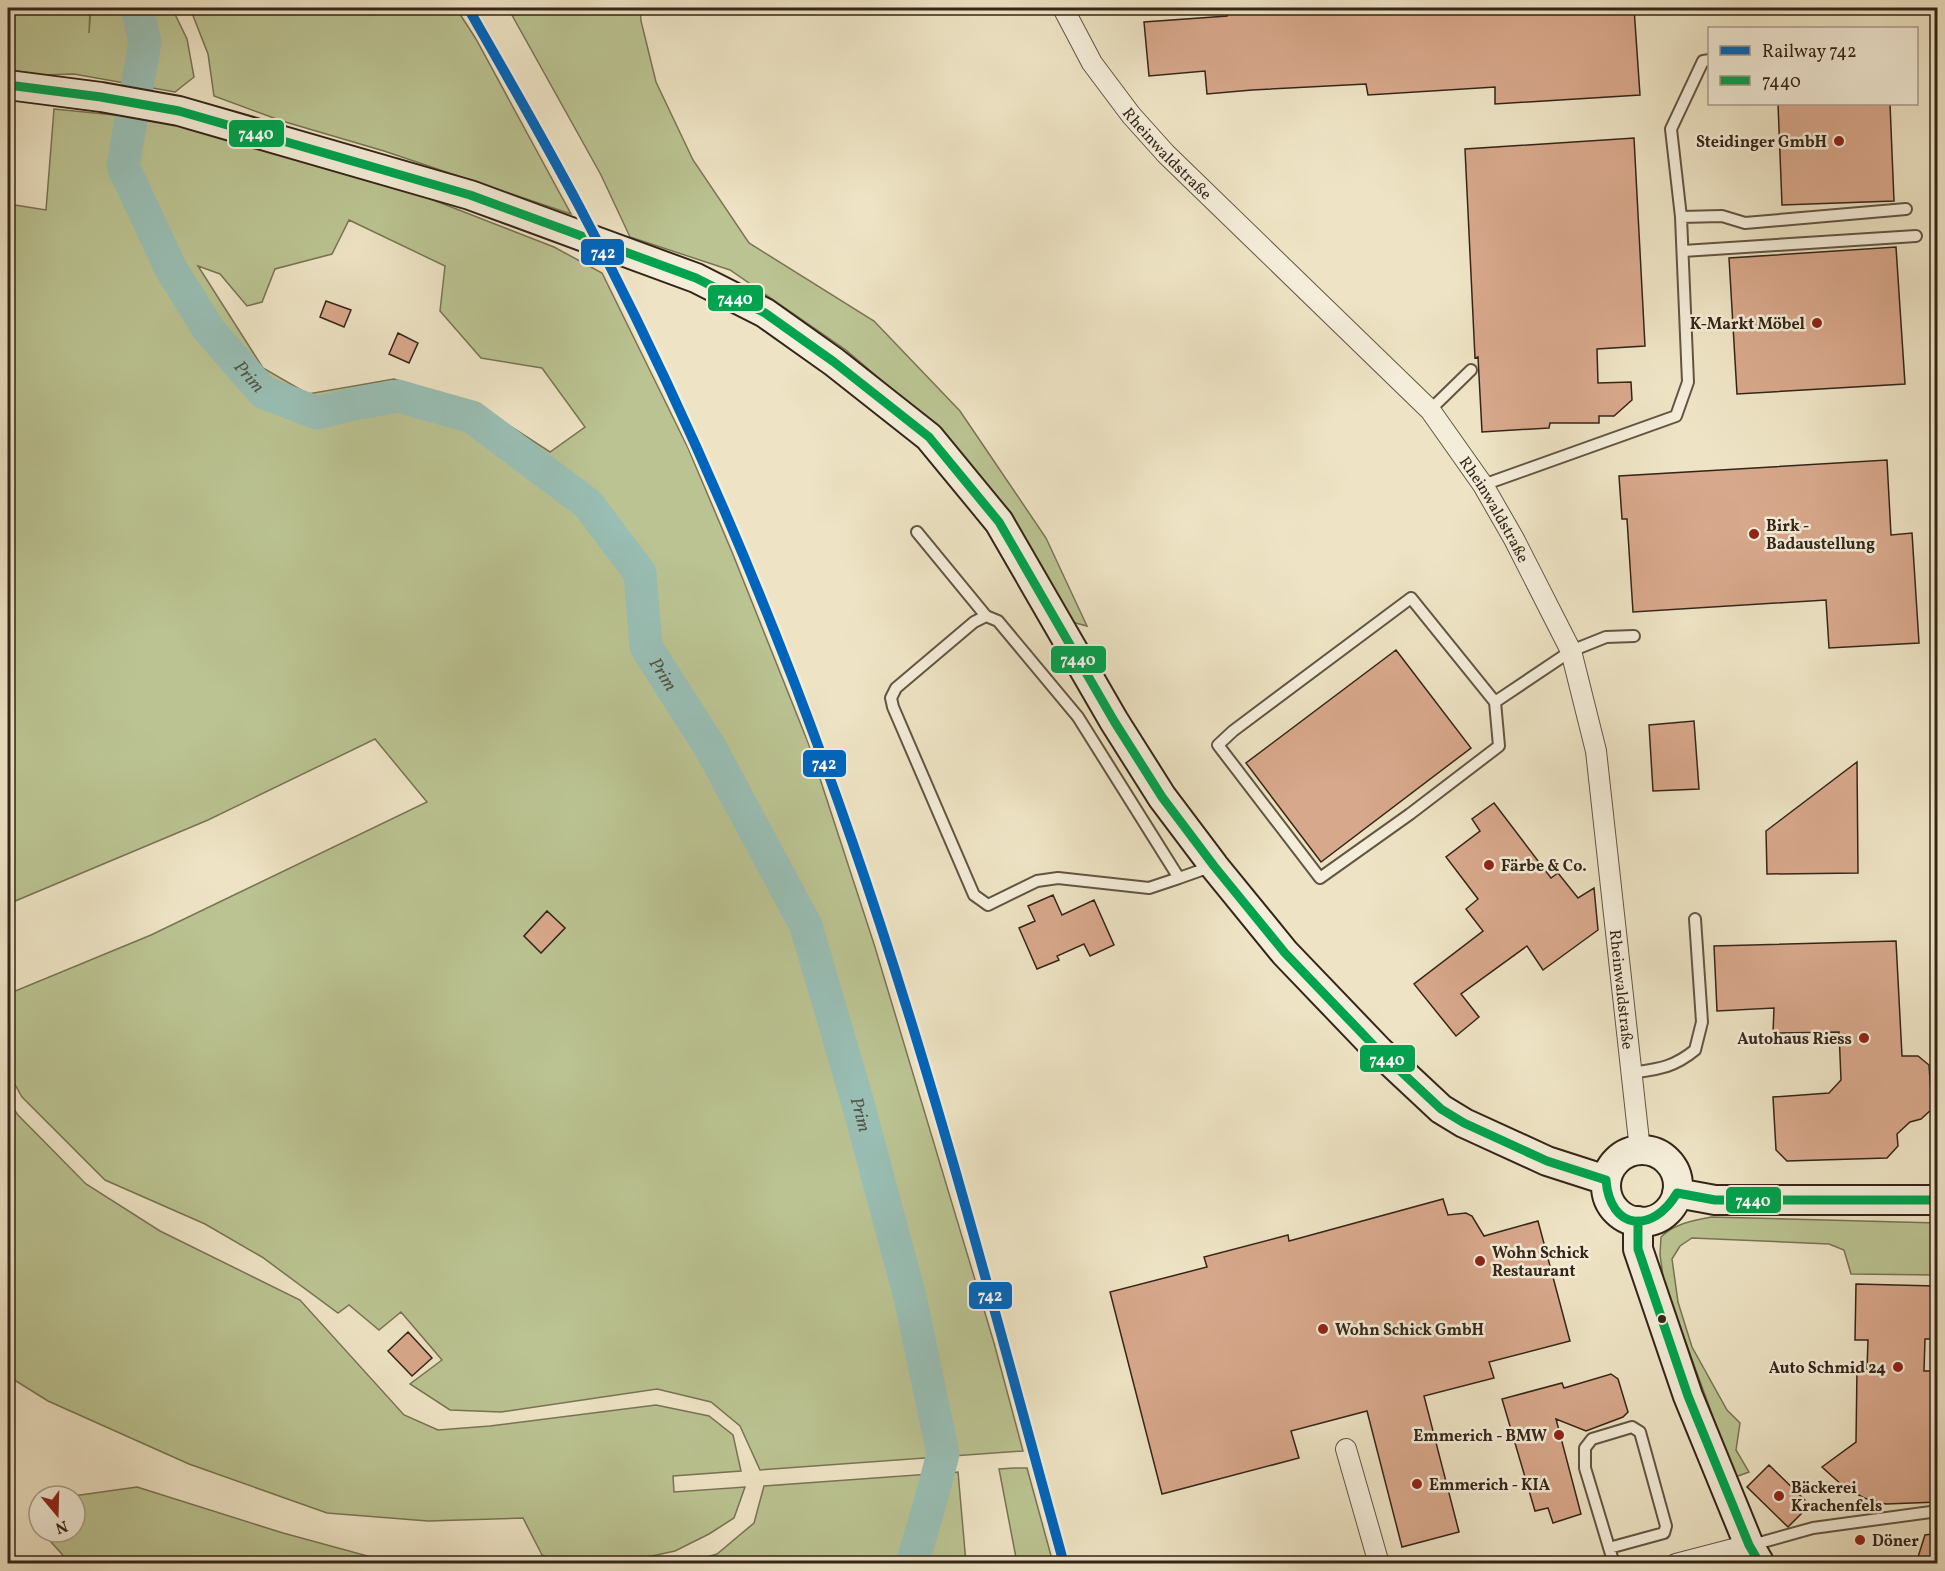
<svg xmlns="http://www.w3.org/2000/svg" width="1945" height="1571" font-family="Vollkorn,serif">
	<rect width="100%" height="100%" fill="#eee4c5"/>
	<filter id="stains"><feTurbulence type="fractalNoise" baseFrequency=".00333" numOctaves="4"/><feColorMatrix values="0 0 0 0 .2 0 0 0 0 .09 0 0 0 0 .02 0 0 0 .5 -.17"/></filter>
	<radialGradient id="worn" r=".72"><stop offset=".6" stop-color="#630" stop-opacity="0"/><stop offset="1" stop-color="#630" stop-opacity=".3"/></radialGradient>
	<!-- green -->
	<path fill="#bbc392" stroke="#787454" stroke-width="1.5" fill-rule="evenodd" d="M8,8H90L89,33L91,8H172L187,39L194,77L175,92L74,74L8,76Z
		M190,8H456L476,39L571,214L384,151L282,121L214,96L208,54Z
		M508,8H640L641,21L656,82L693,160L749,243L874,321L960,411L1046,538L1087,626L1072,622L936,427L846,350L730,270L630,237L601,175Z
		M54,109L166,120L405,189L554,247L602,273L688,448L732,552L809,745L874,944L994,1343L1023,1451L760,1470L740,1426L711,1402L657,1389L501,1412L450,1410L410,1384L442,1360L401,1312L379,1330L349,1305L338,1313L262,1257L205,1224L105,1180L22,1097L8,1072V994L151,935L427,802L375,739L208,820L8,904V204L46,210ZM349,220L445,266L440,311L481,358L542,368L585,427L550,452L478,405L394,379L308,394L263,368L198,266L220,274L247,306L262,302L275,269L332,254ZM547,911L565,928L541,953L524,936Z
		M8,1101L18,1115L86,1184L160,1231L300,1300L404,1415L438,1430L490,1426L656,1405L709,1416L733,1435L741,1471L673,1476L674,1492L745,1487L734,1518L709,1534L675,1551L615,1564L565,1563L542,1555L523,1518L428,1521L327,1513L189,1464L48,1401L8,1376Z
		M1711,1217L1937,1223V1275L1851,1274L1844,1250L1829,1244L1692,1238L1680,1246L1672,1259L1678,1302L1692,1347L1727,1410L1740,1423L1736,1450L1749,1472L1735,1477L1664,1283L1660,1255L1661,1237C1675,1223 1693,1221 1711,1217Z
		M1014,1468H1027L1053,1563H1017L999,1469Z
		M958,1472L966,1563H686L717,1554L754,1523L764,1486Z
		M137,1487L283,1533L386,1561V1563H70L42,1532H75V1496H73Z"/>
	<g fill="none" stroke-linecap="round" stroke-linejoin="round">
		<!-- river -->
		<path stroke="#99bfb5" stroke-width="33" id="s1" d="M137,8L145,42L123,166L171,269L209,330L263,392L317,413L349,405L398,396L472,417L588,504L640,573L646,647L710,747L806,926L857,1100L910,1297L943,1454L930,1503L912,1564"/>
	</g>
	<!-- building -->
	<path fill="#d8a88c" stroke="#352517" stroke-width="1.5" d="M1226,8H1634L1640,95L1495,104V87L1368,95L1366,84L1252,90L1207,94L1205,71L1149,76L1144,22L1227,16Z
		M1778,104H1890L1894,201L1782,205Z
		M1634,138L1645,346L1597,349L1598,383L1631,382L1632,400L1614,416H1599V423H1550L1549,428L1482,432L1478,357L1475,358L1465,149Z
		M1896,247L1905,384L1737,394L1729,258Z
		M326,301L351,310L344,327L320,317Z
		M398,333L418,343L409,363L389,354Z
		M1887,460L1891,535L1912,533L1919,643L1829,648L1826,600L1633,612L1627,519H1622L1619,476Z
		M1396,650L1471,748L1321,862L1246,763Z
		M1694,721L1699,789L1653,791L1649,725Z
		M1857,762L1858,873L1767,874L1766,831Z
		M1494,803L1551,878L1558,873L1578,898L1594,888L1598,930L1543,970L1527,946L1461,994L1479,1017L1456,1036L1414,984L1483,931L1466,909L1478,899L1446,857L1480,831L1472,819Z
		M1053,895L1062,915L1094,900L1114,945L1090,956L1084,944L1057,956L1059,960L1037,969L1019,928L1035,921L1028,906Z
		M547,911L565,928L541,953L524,936Z
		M1896,941L1902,1056H1918L1929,1065L1932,1109L1921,1119L1910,1122L1897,1134L1898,1146L1887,1158L1787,1161L1776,1150L1773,1097L1829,1093L1841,1080L1839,1032L1773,1033L1774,1008L1717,1011L1714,946Z
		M1443,1199L1448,1215L1466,1213L1472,1216L1484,1236L1538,1221L1570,1341L1489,1362L1494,1378L1424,1396L1459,1532L1402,1547L1367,1411L1291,1431L1299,1458L1162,1494L1110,1292L1207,1267L1204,1257L1288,1235L1289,1241Z
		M1856,1284L1935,1286L1934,1339H1925L1924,1371H1938V1502L1886,1504L1864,1498L1843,1486L1822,1467L1856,1442L1857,1369H1867L1868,1340H1855Z
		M408,1332L432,1358L412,1376L388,1351Z
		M1611,1374L1618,1379L1628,1412L1623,1417L1586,1431L1556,1419L1581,1514L1553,1523L1548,1508L1535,1511L1502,1399L1562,1383L1564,1388Z
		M1769,1465L1810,1505L1788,1527L1747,1487Z
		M1938,1533V1563H1927L1918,1557L1925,1535Z"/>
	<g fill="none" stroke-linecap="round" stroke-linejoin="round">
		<defs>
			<path id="lane" d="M1681,217L1722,216L1745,223L1906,209
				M1683,251L1916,236
				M1430,410L1471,370
				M1483,485L1676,416L1688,382L1681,217L1671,129L1703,61L1710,60
				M917,532L986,616
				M1495,702L1499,746L1410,814L1320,878L1218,745L1233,731L1411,598L1495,702L1571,651L1606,637L1634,636
				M1179,878L1149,888L1058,878L1037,881L988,905L974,895L893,707L891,698L896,688L974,622L986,616L998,621L1078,717L1179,878L1213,866
				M1631,1073C1658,1069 1673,1068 1695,1050L1702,1022L1695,919
				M1752,1545L1813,1528L1938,1511
				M1609,1548L1664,1533L1666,1526L1640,1432L1632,1427L1592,1439L1585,1448V1468L1614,1564"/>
			<g id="street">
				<path id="s2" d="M1063,8L1092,63L1131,115L1166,154L1430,410L1483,485L1514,539L1571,651L1596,751L1640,1150"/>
				<path d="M1346,1449L1379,1564"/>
				<path d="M1676,1564L1749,1545"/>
			</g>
			<path id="secondary" d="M8,85L101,97L179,111L470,195L696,278L765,313L834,362L929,437L999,522L1114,721L1162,797L1214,866L1285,953L1379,1051L1441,1109L1464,1123L1547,1161L1606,1180
				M1606 1186a36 36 0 1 1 72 0a36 36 0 1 1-72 0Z
				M1677,1193L1715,1200H1938
				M1638,1221V1249L1688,1396L1749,1545L1760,1564"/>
		</defs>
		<!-- lane casing -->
		<use href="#lane" stroke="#635542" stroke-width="14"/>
		<!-- street casing -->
		<use href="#street" stroke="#635542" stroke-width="22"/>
		<!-- secondary casing -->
		<use href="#secondary" stroke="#352517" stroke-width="32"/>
		<!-- lane -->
		<use href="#lane" stroke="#f4edd9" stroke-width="10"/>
		<!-- street -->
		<use href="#street" stroke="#f4edd9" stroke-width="20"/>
		<!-- secondary -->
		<use href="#secondary" stroke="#f4edd9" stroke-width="28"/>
		<defs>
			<path id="bus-1" d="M8,85L101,97L179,111L470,195L696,278L765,313L834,362L929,437L999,522L1114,721L1162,797L1214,866L1285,953L1379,1051L1441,1109L1464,1123L1547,1161L1606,1180
				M1606,1180C1610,1231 1653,1234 1677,1193L1715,1200H1938
				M1638,1221V1249L1688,1396L1749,1545L1760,1564"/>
		</defs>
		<!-- bus-1 casing -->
		<use href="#bus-1" stroke="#f4edd9" stroke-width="14"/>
		<!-- bus-1 -->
		<use href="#bus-1" stroke="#00a44f" stroke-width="9"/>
		<defs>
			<path id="rail-1" d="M468,8C506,74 543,139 579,206C686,409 776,621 851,838C934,1076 997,1321 1064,1564"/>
		</defs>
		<!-- rail-1 casing -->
		<use href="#rail-1" stroke="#f4edd9" stroke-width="15"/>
		<!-- rail-1 -->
		<use href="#rail-1" stroke="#0065bd" stroke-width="10"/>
	</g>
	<!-- markers -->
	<g fill="#8f2418" stroke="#f4edd9" stroke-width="2">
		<circle cx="1839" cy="141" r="6"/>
		<circle cx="1817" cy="323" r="6"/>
		<circle cx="1754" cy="534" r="6"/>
		<circle cx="1489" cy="865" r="6"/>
		<circle cx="1864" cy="1038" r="6"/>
		<circle cx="1480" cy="1261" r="6"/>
		<circle cx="1323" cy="1329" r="6"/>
		<circle cx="1898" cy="1367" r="6"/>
		<circle cx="1559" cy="1435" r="6"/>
		<circle cx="1417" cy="1484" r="6"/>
		<circle cx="1779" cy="1496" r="6"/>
		<circle cx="1860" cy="1540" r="6"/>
	</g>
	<circle fill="#352517" stroke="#f4edd9" stroke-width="2" cx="1662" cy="1319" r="5"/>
	<g text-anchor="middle" stroke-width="5" stroke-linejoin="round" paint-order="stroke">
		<!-- poi labels -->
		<g font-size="16" font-weight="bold" fill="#352517" stroke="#f4edd9" text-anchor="start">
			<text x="1827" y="147" text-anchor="end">Steidinger GmbH</text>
			<text x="1805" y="329" text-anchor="end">K-Markt Möbel</text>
			<text x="1766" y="531">Birk -<tspan x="1766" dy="18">Badaustellung</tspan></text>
			<text x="1501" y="871">Färbe &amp; Co.</text>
			<text x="1852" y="1044" text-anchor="end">Autohaus Riess</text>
			<text x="1492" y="1258">Wohn Schick<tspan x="1492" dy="18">Restaurant</tspan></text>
			<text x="1335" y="1335">Wohn Schick GmbH</text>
			<text x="1886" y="1373" text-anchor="end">Auto Schmid 24</text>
			<text x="1547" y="1441" text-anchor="end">Emmerich - BMW</text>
			<text x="1429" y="1490">Emmerich - KIA</text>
			<text x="1791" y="1493">Bäckerei<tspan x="1791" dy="18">Krachenfels</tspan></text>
			<text x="1872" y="1546">Döner</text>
		</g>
		<!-- street labels -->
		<g font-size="16" fill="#352517" stroke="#f4edd9">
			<text dy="6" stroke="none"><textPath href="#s2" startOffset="180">Rheinwaldstraße</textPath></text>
			<text dy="6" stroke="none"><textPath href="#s2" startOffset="666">Rheinwaldstraße</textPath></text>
			<text dy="6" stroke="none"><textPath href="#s2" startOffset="1170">Rheinwaldstraße</textPath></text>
		</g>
		<!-- water labels -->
		<g font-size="18" font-style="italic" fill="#535346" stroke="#f4edd9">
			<text dy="6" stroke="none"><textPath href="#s1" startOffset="408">Prim</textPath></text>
			<text dy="6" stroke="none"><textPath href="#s1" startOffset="984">Prim</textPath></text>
			<text dy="6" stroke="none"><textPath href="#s1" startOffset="1470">Prim</textPath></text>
		</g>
	</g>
	<g stroke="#f4edd9" stroke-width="2">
		<rect x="228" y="119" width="57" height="29" rx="6" fill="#00a44f"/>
		<rect x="580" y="238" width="45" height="28" rx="6" fill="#0065bd"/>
		<rect x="707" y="284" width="57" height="28" rx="6" fill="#00a44f"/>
		<rect x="1050" y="645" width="57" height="29" rx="6" fill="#00a44f"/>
		<rect x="802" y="749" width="45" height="29" rx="6" fill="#0065bd"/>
		<rect x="1359" y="1044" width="57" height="29" rx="6" fill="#00a44f"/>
		<rect x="1725" y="1186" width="57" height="28" rx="6" fill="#00a44f"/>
		<rect x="968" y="1281" width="45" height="29" rx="6" fill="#0065bd"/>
	</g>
	<g font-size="16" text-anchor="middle" font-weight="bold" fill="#fff">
		<text x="256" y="139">7440</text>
		<text x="603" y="258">742</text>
		<text x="735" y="304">7440</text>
		<text x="1078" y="665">7440</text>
		<text x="824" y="769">742</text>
		<text x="1387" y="1065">7440</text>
		<text x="1753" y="1206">7440</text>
		<text x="990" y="1301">742</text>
	</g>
	<!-- margin -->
	<rect width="1945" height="1571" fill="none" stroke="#eee4c5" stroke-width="30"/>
	<rect x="9" y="9" width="1927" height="1553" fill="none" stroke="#352517" stroke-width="3"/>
	<rect x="15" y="15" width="1915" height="1541" fill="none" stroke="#352517" stroke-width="1.5"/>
	<!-- legend -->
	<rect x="1708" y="27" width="210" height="78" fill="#f4edd9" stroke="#a89d8b" stroke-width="1.5"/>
	<rect x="1720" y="46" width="30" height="9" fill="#0065bd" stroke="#a89d8b" stroke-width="1.5"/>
	<text x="1762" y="57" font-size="18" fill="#352517">Railway 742</text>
	<rect x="1720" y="76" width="30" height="9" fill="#00a44f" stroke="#a89d8b" stroke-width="1.5"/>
	<text x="1762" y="87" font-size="18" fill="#352517">7440</text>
	<!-- north arrow -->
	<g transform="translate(57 1514) rotate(161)"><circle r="28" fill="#f4edd9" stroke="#a89d8b" stroke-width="1.5"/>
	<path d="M0-4.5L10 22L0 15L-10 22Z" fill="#8f2418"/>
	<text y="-9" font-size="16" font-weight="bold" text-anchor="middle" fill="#352517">N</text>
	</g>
	<rect width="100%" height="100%" filter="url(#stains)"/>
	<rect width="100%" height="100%" fill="url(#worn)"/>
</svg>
